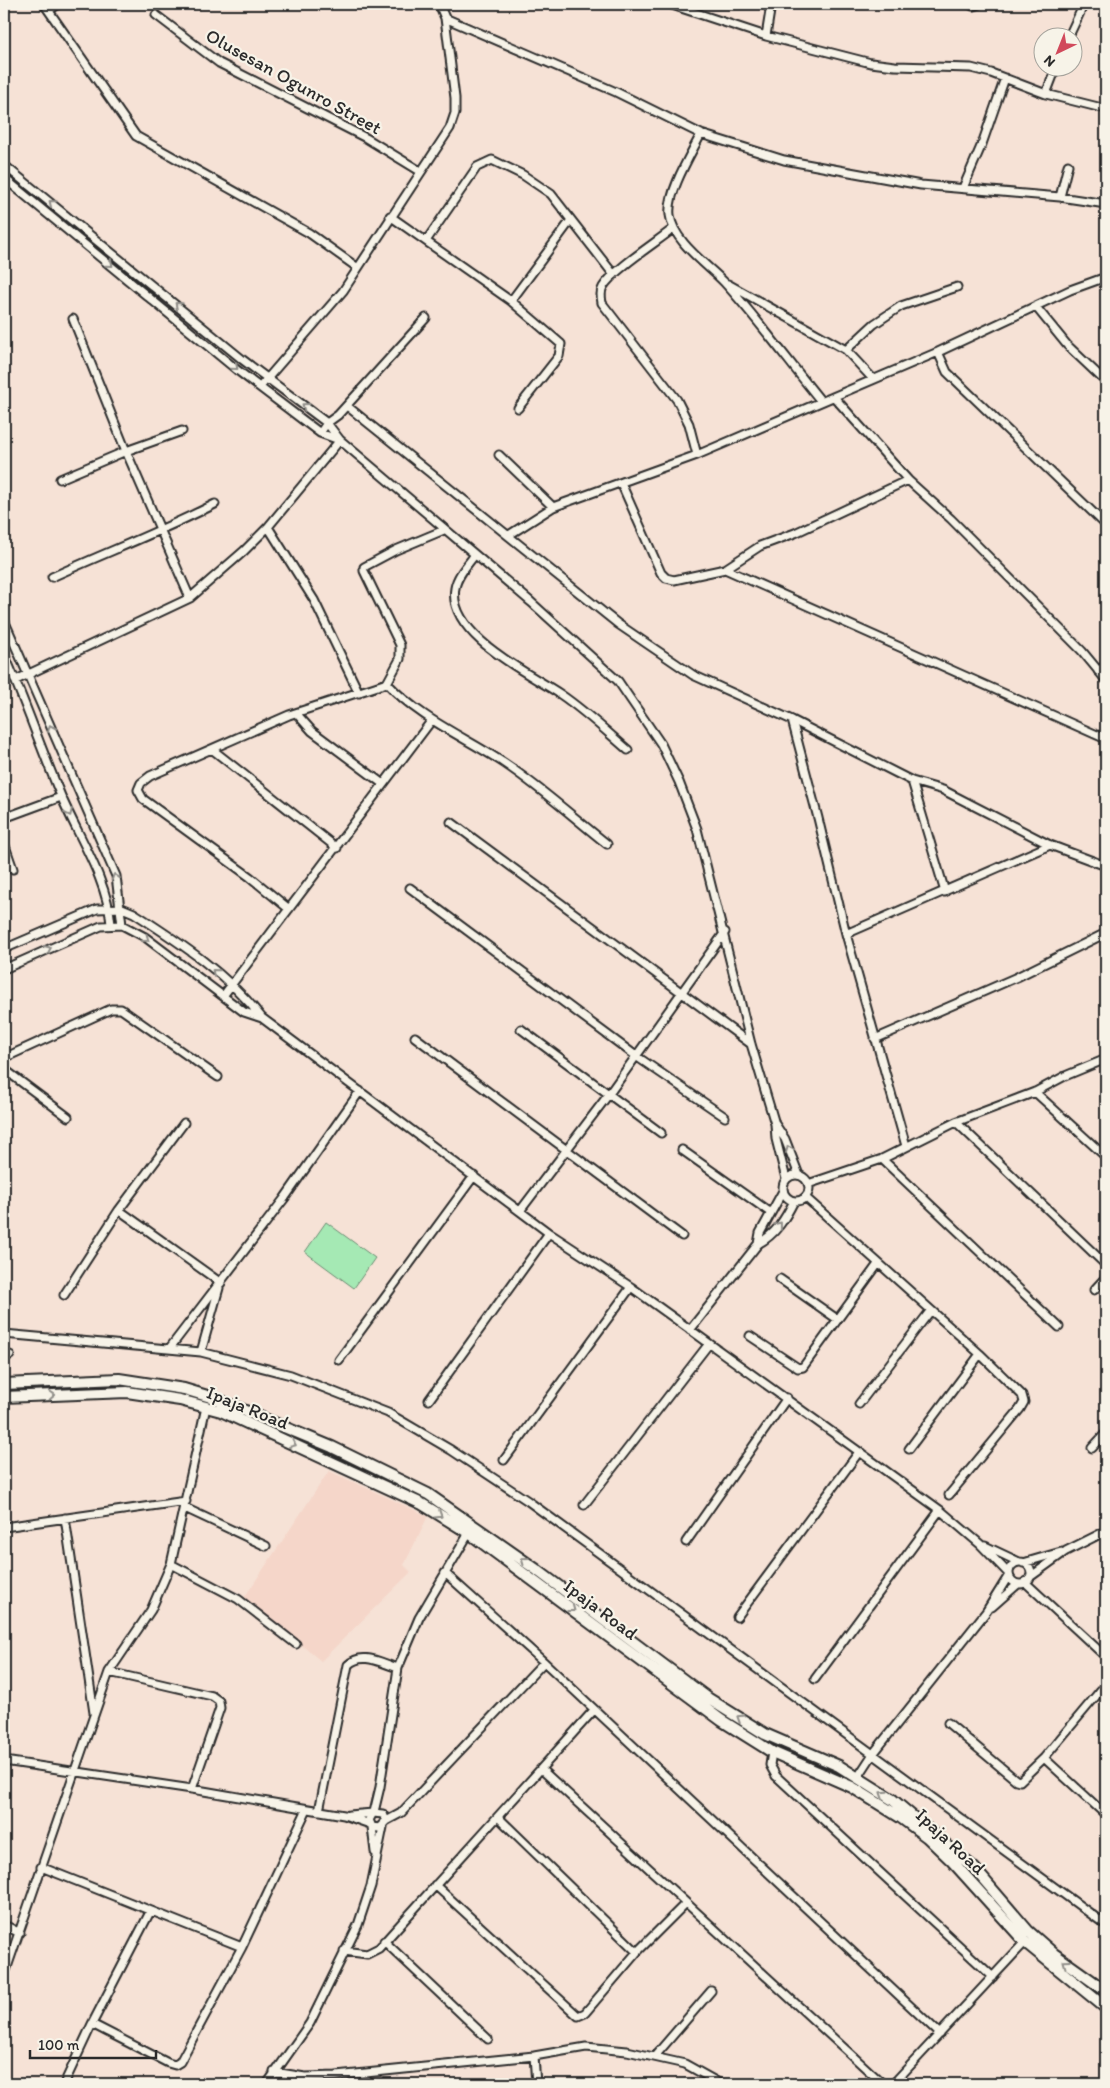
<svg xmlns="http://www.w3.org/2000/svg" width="1110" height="2088" font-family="Itim,sans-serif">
	<rect width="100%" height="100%" fill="#f6e2d6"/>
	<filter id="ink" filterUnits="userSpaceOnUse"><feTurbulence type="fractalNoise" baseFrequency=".02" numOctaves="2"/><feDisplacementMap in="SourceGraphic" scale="10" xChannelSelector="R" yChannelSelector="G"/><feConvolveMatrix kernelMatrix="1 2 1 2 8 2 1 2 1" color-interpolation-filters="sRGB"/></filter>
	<g filter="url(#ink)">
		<!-- built -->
		<path fill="#f5d6c9" d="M329,1471L428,1516L404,1565L411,1572L321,1661L244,1598Z"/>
		<!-- green -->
		<path fill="#a5e9b4" stroke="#688a70" d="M326,1222L375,1258L354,1288L305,1252Z"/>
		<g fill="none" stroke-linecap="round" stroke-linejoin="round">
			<defs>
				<path id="minor" d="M44,4L136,136L309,233L358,268
					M669,4L766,36L871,63L895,66L971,68L991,73L1046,94L1106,109
					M969,4L973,6L979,4
					M49,10L59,4
					M156,15L219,63L366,138L420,171
					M445,18L616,92L701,134L784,160L921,185L1060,197L1106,204
					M766,36L770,11L767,4
					M1068,38L1084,4
					M1046,94L1056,68
					M701,134C691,154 667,193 670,215C673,242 708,265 724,282C758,319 788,361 820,400
					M4,165L243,360L327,423L340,440L531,602L618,681L661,744L679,782L697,829L751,1044L775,1124L776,1139L786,1179
					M4,178L237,370L320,433L339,440
					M963,188L982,144L1005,78
					M1060,197L1068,165
					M390,216L511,301L561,344L559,356L518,408
					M674,228C657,242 614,269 603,287C600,292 601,297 602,303L677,400L689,424L697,455
					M426,241L477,167L492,160L523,175L551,194L614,275
					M728,284L846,350L873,379
					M511,301L571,220
					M1036,307L1067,345L1106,382
					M73,319L126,451L190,598
					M846,350L874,324L901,306L957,287
					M938,352L947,372L1106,525
					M260,387L343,291L450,128L455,113V98L445,18L439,4
					M834,397L908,480L951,519L1082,651L1106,680
					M347,406L618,624L693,675L792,720L912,781L943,790L1050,845L1106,866
					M320,433L327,423L338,415L426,318
					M499,455L553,507
					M60,479L126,451L182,431
					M621,483L661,573L666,578L674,580L725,569L760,546L795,533L908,480
					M268,527L314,600L359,693
					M509,535L553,507L697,455L938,352L1070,290L1106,277
					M474,556C467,565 457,576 455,588C447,635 529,673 560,694C585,711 606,731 628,750
					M725,569L1106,739
					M52,577C107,552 162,531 215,504
					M4,620L116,876L122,925
					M4,654C25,701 41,749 61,796C79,838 107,879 111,924
					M1098,671L1106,665
					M16,680L190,598L244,551L268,527L340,440
					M387,683L400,659V645L364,571V567L396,550L444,530
					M296,713L312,731L383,784
					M792,720L818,818L846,934L906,1146
					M213,750L337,848
					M912,781L945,892
					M4,818L61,797
					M451,822L751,1044
					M4,843L13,869
					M410,888L636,1056L725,1117
					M289,909L250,877L143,799L138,790L141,783L150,776L289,715L387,683C420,719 465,737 504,763C540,787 573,817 607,844
					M846,934L1050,845
					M4,949L97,909L122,908L134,913C179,942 229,975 262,1018L549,1233L631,1287L940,1510L980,1544L1009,1574
					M4,969L101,926L122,925L145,937L244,1012L262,1018
					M223,996L432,720
					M521,1029L661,1133
					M415,1037L682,1236
					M875,1039L1017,977L1106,933
					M4,1058L111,1009H121L218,1077
					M4,1069L68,1117
					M1035,1092L1106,1157
					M956,1122L1106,1265
					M775,1124L785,1139L799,1175
					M682,1150L771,1213
					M882,1159L1059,1327
					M783 1188a13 13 0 1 1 26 0a13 13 0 1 1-26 0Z
					M808,1184L882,1159L956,1122L1035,1092L1065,1076L1106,1059
					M805,1197L980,1354L1022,1395L1024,1402L1020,1409L949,1495
					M119,1210L221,1283
					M520,1211L609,1094L725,932
					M758,1244L760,1233L783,1191
					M780,1279L837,1319
					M1094,1290L1106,1277
					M64,1295L119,1210L184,1123
					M690,1330L758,1244C776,1234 785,1219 794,1201
					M4,1334L201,1352L291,1375L388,1413L451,1450L528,1501L1106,1925
					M750,1336L798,1368L803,1367L878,1264
					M169,1349L284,1199L360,1091
					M201,1352L219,1288
					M4,1355H10
					M339,1360L474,1176
					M429,1400L549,1233
					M859,1404L931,1310
					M1092,1448L1106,1433
					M909,1449L980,1354
					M504,1460L631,1287
					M584,1505L708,1345
					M185,1508L266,1546
					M65,1518L94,1713
					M4,1527L186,1501
					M686,1542L787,1398
					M985,1546L1019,1562
					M1009 1573a11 11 0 1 1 22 0a11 11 0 1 1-22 0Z
					M1023,1563L1061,1552
					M171,1564L238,1599L296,1644
					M445,1573L544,1662L940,2034
					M1030,1577L1066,1551L1106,1531
					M1025,1582L1106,1657
					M992,1607L1018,1584
					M737,1617L859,1452
					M109,1672L212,1696L219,1701L220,1708L192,1789
					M815,1679L940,1510
					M1100,1691L1106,1697
					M948,1723L1016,1780L1020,1781L1044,1758L1106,1684
					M772,1752L770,1765L776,1776L993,1977
					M1044,1758L1106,1815
					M4,1761L192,1789L344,1815L370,1824
					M542,1770L883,2084
					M858,1777L873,1754L986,1612L1009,1575
					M319,1811L348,1665C362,1651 381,1663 398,1668
					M374,1812L380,1787L398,1668L419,1618L469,1533
					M349,1815L373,1813
					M499,1818L637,1952
					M386,1821L383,1814L373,1813L369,1820L372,1827L379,1828L386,1821L401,1813L544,1662
					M372,1827L375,1852
					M41,1867L242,1947
					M435,1885L578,2016L585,2013L637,1952L686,1903
					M4,1925L20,1933
					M384,1941L488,2039
					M344,1951L367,1954L379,1948L594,1710
					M4,1976L109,1672L151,1610L171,1564L206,1407
					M92,2024L168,2063L175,2065L180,2062L242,1947L307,1809
					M534,2056L536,2084
					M655,2056L711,1991
					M274,2072L305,2077L336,2076L534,2056L586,2047L627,2051L685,2064L721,2084
					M64,2084L92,2024L150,1912
					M267,2084L310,2023L358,1925L371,1886L383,1827
					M893,2084L1025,1942"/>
				<path id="secondary" d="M4,1384L119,1379L184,1389L214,1398L332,1447L428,1494L537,1570L709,1699L765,1734L839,1766L893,1800L974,1868L1028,1931L1054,1954L1106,1991
					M4,1397L127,1392L180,1400L221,1411L422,1504L469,1533L721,1720L772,1752L852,1787L900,1817L927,1837L952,1861L1025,1942L1106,2008"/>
			</defs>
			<!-- minor casing -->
			<use href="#minor" stroke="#2b2b2b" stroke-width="11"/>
			<!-- secondary casing -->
			<use href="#secondary" stroke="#2b2b2b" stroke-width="14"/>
			<!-- minor -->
			<use href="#minor" stroke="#f7f3e8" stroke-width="7"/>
			<!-- secondary -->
			<use href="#secondary" stroke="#f7f3e8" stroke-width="10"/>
		</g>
		<!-- one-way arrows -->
		<defs><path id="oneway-chevron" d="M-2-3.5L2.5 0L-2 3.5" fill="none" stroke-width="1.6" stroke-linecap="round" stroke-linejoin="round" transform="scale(1.25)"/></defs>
		<g stroke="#918f8a">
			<use href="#oneway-chevron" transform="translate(52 203) rotate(-141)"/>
			<use href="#oneway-chevron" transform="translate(110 264) rotate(39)"/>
			<use href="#oneway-chevron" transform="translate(178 305) rotate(-140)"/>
			<use href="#oneway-chevron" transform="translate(235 367) rotate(39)"/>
			<use href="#oneway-chevron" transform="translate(305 406) rotate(-144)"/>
			<use href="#oneway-chevron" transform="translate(51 728) rotate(-114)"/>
			<use href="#oneway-chevron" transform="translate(69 813) rotate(65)"/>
			<use href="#oneway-chevron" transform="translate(115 877) rotate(-107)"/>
			<use href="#oneway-chevron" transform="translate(146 939) rotate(36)"/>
			<use href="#oneway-chevron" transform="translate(48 949) rotate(-24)"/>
			<use href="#oneway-chevron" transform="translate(215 972) rotate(-139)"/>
			<use href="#oneway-chevron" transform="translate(789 1149) rotate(-112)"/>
			<use href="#oneway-chevron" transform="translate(779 1225) rotate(-52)"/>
			<use href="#oneway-chevron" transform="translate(52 1395) rotate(-2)"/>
			<use href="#oneway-chevron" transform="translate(293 1444) rotate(24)"/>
			<use href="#oneway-chevron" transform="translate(439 1515) rotate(32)"/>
			<use href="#oneway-chevron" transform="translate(524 1560) rotate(-144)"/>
			<use href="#oneway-chevron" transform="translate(572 1609) rotate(37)"/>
			<use href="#oneway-chevron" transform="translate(740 1718) rotate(-148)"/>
			<use href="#oneway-chevron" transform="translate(883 1794) rotate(-147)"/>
			<use href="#oneway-chevron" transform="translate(1066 1963) rotate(-144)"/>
		</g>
	</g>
	<g text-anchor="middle" stroke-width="4.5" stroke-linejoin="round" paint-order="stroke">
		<!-- street labels -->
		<g font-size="19" fill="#2b2b2b" stroke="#f7f3e8">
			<text transform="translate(294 81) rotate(29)" y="7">Olusesan Ogunro Street</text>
			<text transform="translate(248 1407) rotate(22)" y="7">Ipaja Road</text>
			<text transform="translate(601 1609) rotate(37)" y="7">Ipaja Road</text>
			<text transform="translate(951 1841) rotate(43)" y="7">Ipaja Road</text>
		</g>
	</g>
	<!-- margin -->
	<rect width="1110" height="2088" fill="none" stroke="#f7f3e8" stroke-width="20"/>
	<rect x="10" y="10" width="1090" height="2068" fill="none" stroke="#2b2b2b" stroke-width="2" filter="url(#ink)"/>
	<!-- north arrow -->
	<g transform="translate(1058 52) rotate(223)"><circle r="24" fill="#f7f3e8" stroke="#a5a39c"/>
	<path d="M0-4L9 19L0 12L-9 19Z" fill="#d1495b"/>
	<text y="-8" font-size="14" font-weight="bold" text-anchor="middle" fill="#2b2b2b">N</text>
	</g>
	<!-- scale -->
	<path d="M30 2050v8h126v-8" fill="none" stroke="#2b2b2b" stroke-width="2.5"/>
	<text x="38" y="2050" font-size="15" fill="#2b2b2b" stroke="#f7f3e8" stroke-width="4" paint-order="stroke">100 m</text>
</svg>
